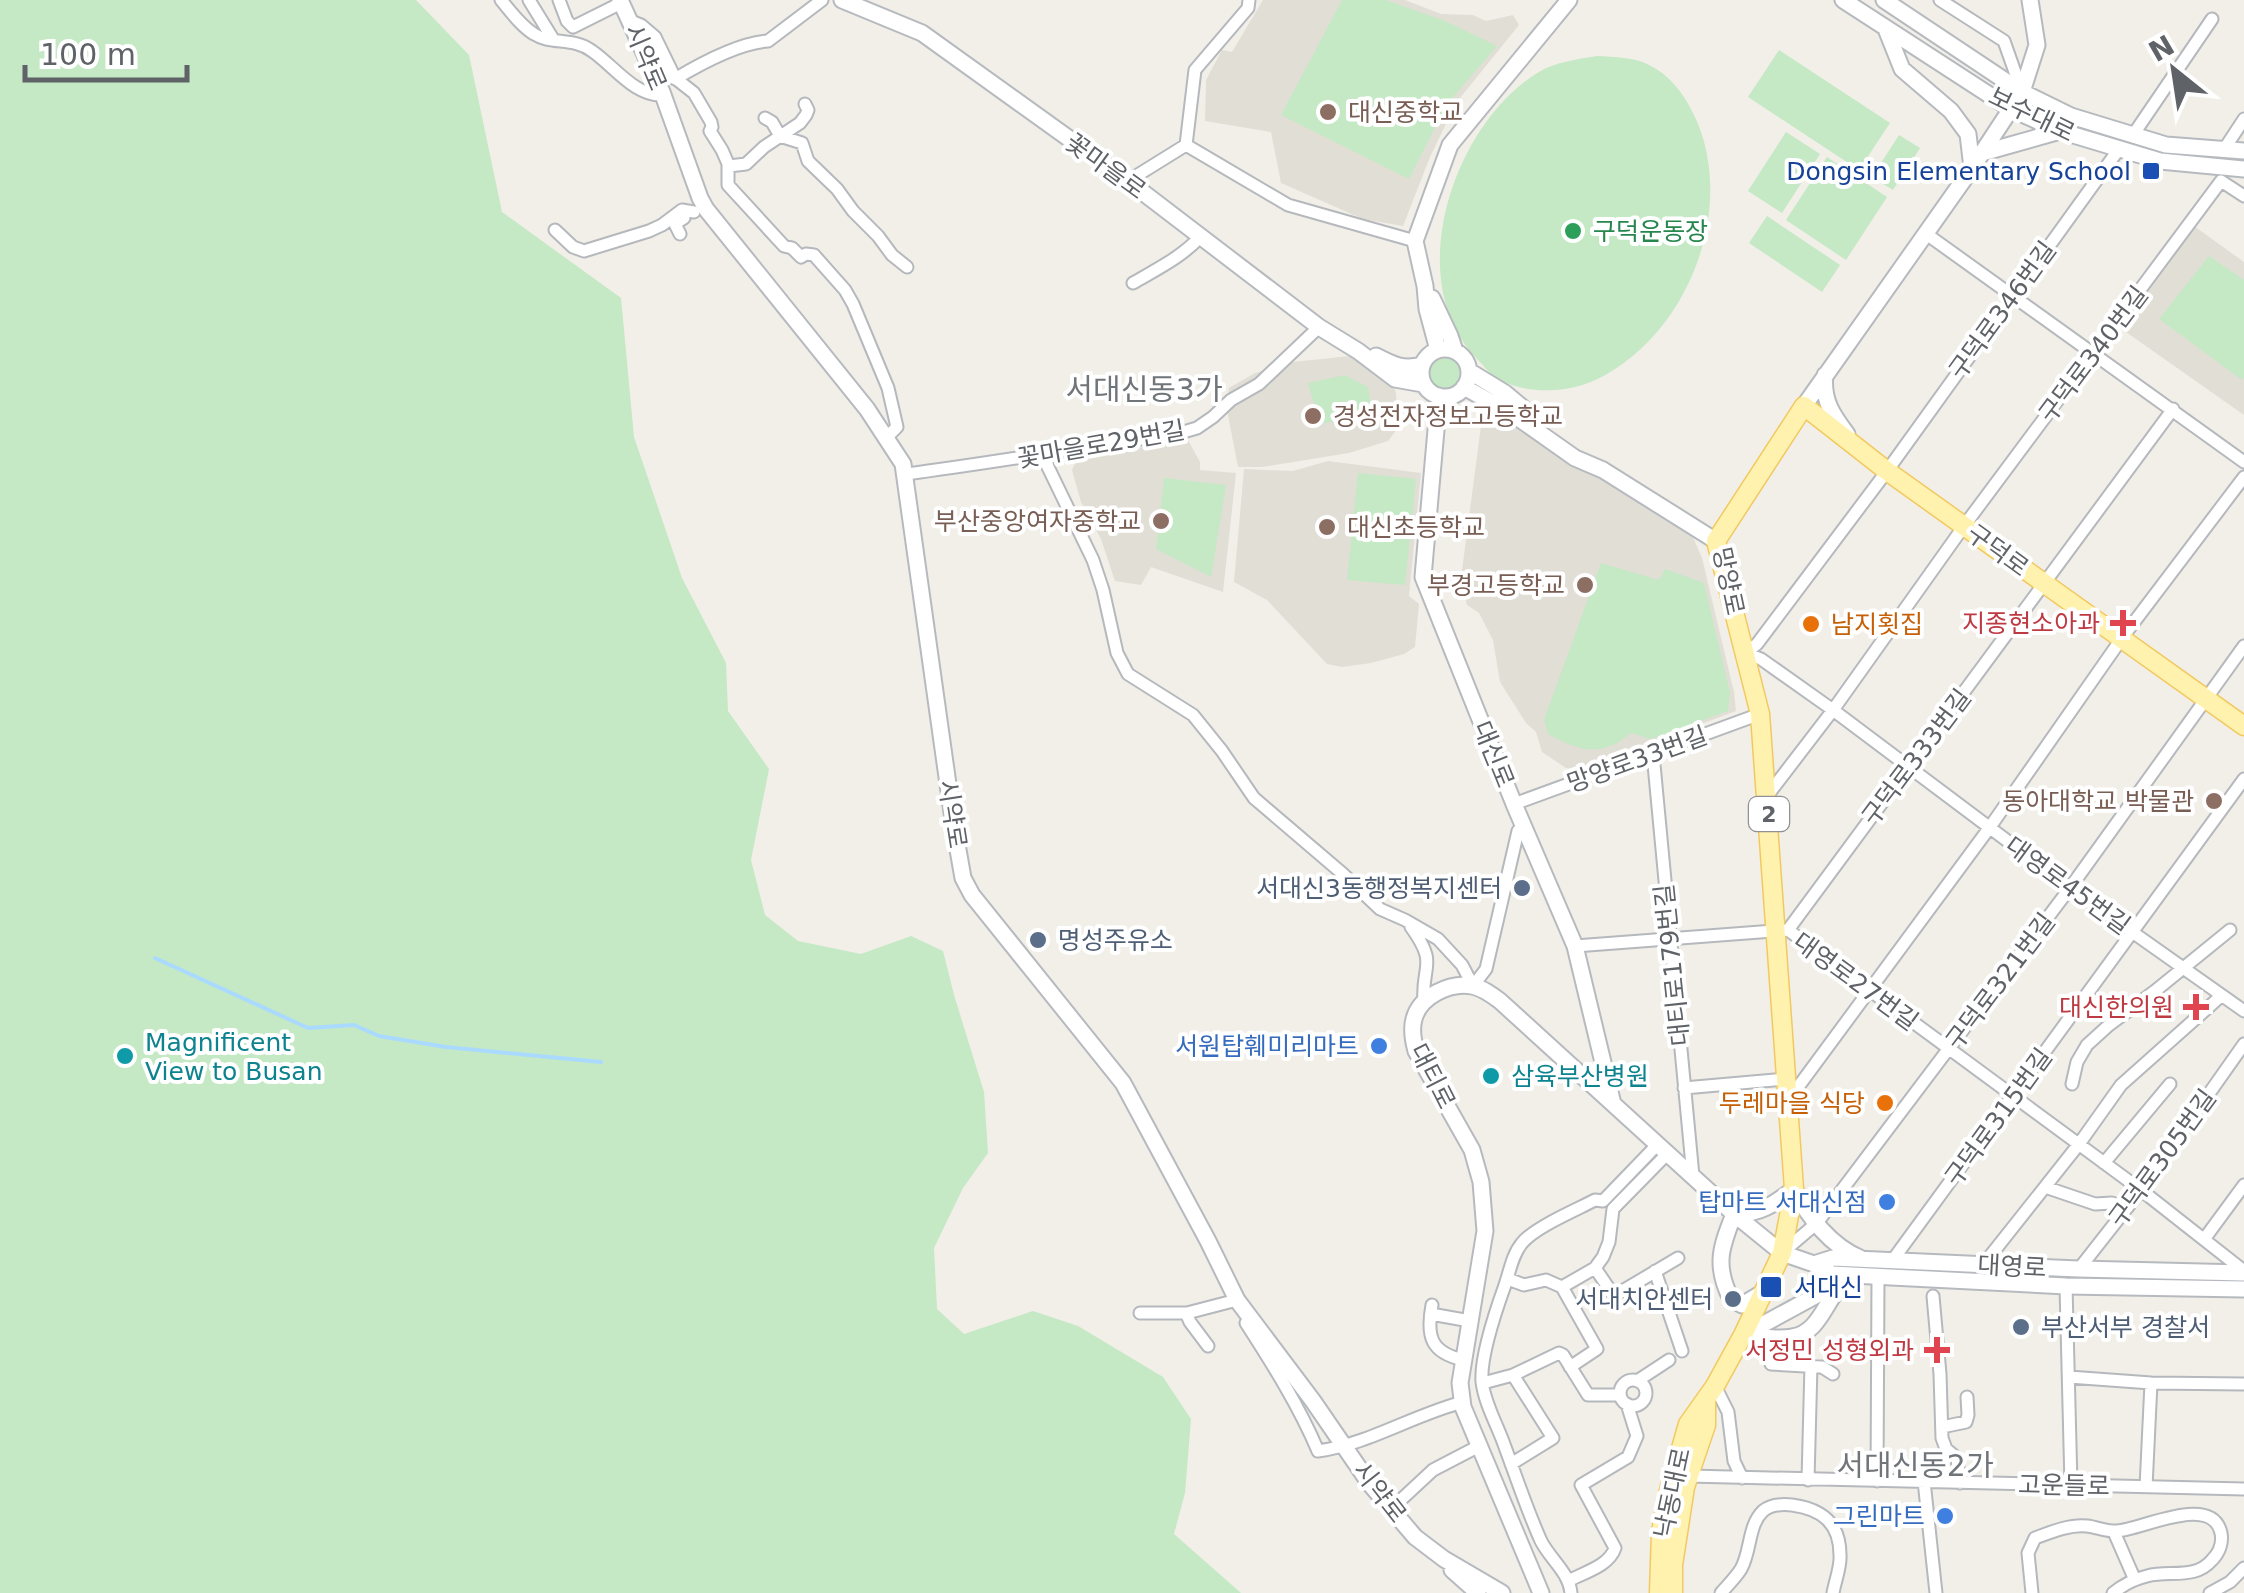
<svg xmlns="http://www.w3.org/2000/svg" width="2244" height="1593" font-family="'DejaVu Sans','Noto Sans KR',sans-serif">
	<rect width="100%" height="100%" fill="#f1efe8"/>
	<!-- education -->
	<path fill="#e1ded6" d="M1263,0H1405L1441,14L1473,15L1486,21L1513,15L1519,25L1456,103L1430,157L1403,226L1363,219L1281,183L1271,132L1205,121L1206,80L1222,50L1232,52Z
		M2194,226L2244,262V415L2116,325Z
		M1350,356L1388,372L1396,393L1398,428L1388,441L1349,453L1263,467H1238L1226,405L1229,388L1255,373L1293,362Z
		M1496,411L1692,535L1702,558L1734,692L1736,711L1579,770L1566,768L1542,752L1536,732L1526,723L1500,682L1493,640L1479,613L1467,605L1461,578L1482,418Z
		M1187,438L1200,462V470L1236,473L1223,592L1151,567L1141,585L1115,581L1101,539L1081,502L1072,470L1082,449L1118,442Z
		M1328,461L1421,473L1409,596L1419,604L1415,647L1404,654L1371,663L1342,667L1327,664L1267,600L1234,582L1244,469L1293,471Z"/>
	<!-- green -->
	<path fill="#c5e8c5" d="M0,0H416L469,55L502,212L621,298L634,437L682,578L726,663L728,711L769,769L751,860L765,915L798,941L861,954L911,936L943,951L954,995L984,1092L988,1153L963,1188L934,1248L937,1309L964,1334L1033,1311L1078,1326L1163,1377L1191,1419L1185,1493L1174,1534L1241,1593H0Z
		M1342,0H1386L1445,21L1497,46L1447,104L1409,179L1281,115Z
		M1779,50L1890,123L1859,170L1748,97Z
		M1597,56C1614,57 1634,57 1649,65C1670,75 1684,94 1694,115C1732,194 1700,299 1635,354C1611,374 1585,389 1553,390C1534,391 1512,388 1495,377C1489,373 1484,366 1479,361C1399,283 1453,123 1539,72C1555,62 1579,59 1597,56Z
		M1786,132L1820,154L1782,213L1748,191Z
		M1899,135L1920,148L1893,190L1872,177Z
		M1827,157L1887,197L1846,260L1786,220Z
		M1767,216L1840,265L1822,292L1749,243Z
		M2209,256L2244,280V377L2242,380L2159,319Z
		M1428 373a16 16 0 1 1 32 0a16 16 0 1 1-32 0Z
		M1345,375L1368,387L1373,412L1320,424L1308,383Z
		M1358,473L1416,479L1405,585L1347,580Z
		M1164,478L1226,485L1211,577L1156,549Z
		M1601,563L1659,580L1665,569L1704,583L1730,693L1728,711L1651,739L1631,733C1625,737 1618,744 1610,746C1589,755 1566,744 1548,734L1544,720Z"/>
	<g fill="none" stroke-linecap="round" stroke-linejoin="round">
		<!-- stream -->
		<path stroke="#aadaff" stroke-width="4" d="M155,958L308,1028L354,1025L379,1036L446,1047L601,1062"/>
		<defs>
			<path id="street" d="M501,0C511,12 521,26 534,34C551,45 574,37 592,51C613,65 635,97 663,95
				M529,0L553,39
				M559,0L567,21L573,27L621,3
				M1940,0L2004,41L2022,92
				M631,21L641,25L655,37L675,78L694,93L711,122L712,127L710,131L722,150L729,166L746,164L764,147L800,123L806,115L808,110L805,104
				M675,79C700,64 740,43 768,41L822,0
				M765,118L772,122L780,136L802,143L808,161L837,189L853,211L878,236L892,255L907,267
				M2133,135L2212,19
				M1186,145L1288,205L1415,241
				M1186,145L1195,70L1248,8L1249,0
				M2119,149L1887,471L1757,644L1746,653L1761,659L1833,710L2070,888L2244,1011
				M2223,151L2244,119
				M728,165V185L784,246L792,248L801,257L806,254L814,255L845,290L853,304L888,388L897,427L886,438
				M1128,181L1186,145
				M2221,181L2244,196
				M555,230L573,247L584,251L649,231L662,225L682,210L694,212
				M1925,233L2244,462
				M680,234L675,224L684,218
				M1133,283C1157,269 1182,257 1201,236
				M1048,453L1047,465L1093,560L1103,590L1117,653L1128,674L1193,715L1222,751L1254,798L1343,874L1380,909L1405,920L1438,939L1462,965L1473,986L1486,969L1518,831L1523,826
				M906,474C998,462 1089,446 1180,433L1197,428L1213,417L1231,400L1259,384L1319,327
				M1653,754L1693,1176
				M1767,796L1833,710L1964,526L2221,181
				M1514,804L1760,714
				M1411,927C1439,966 1421,964 1424,1002
				M1788,930L2173,409
				M1575,946L1788,930L2141,1190L2244,1271
				M2072,1084L2077,1062L2087,1045L2109,1025L2155,991L2230,930
				M1684,1088L1786,1079
				M1787,1102L1990,827L2122,638L2244,477
				M2104,1163L2170,1084
				M2045,1187L2095,1204L2112,1203L2127,1208
				M2205,1238L2244,1185
				M1784,1251L1817,1223L2070,888L2244,646
				M1892,1261L2244,779
				M1983,1265L2079,1144L2121,1085L2221,996
				M1595,1268L1612,1293H1619L1678,1258
				M2079,1269L2141,1190L2244,1044
				M1655,1271L1682,1351
				M1508,1279L1524,1285L1546,1280L1562,1287
				M2066,1286L2071,1485
				M1933,1296L1940,1374L1942,1438L1946,1449L1957,1458L1960,1483
				M1432,1305C1426,1337 1431,1353 1464,1360
				M1140,1313H1187L1237,1300
				M1186,1313L1190,1322L1208,1346
				M1431,1314L1470,1321
				M1246,1323C1273,1365 1299,1406 1318,1451C1369,1444 1413,1415 1463,1402
				M1771,1364L1822,1367L1833,1374
				M1570,1367L1597,1349L1562,1287L1595,1268L1603,1257L1609,1242L1613,1209L1668,1153
				M2069,1377L2151,1383L2244,1384
				M1620 1393a13 13 0 1 1 26 0a13 13 0 1 1-26 0Z
				M1637,1381L1669,1360
				M1483,1383L1513,1375
				M1715,1386L1728,1412L1734,1461L1742,1478
				M1942,1427L1966,1422L1968,1415L1967,1397
				M1511,1464L1553,1438L1513,1375L1559,1353L1563,1355L1588,1395H1620
				M1689,1476L2244,1489
				M1808,1480L1811,1365
				M1877,1481L1878,1277
				M1924,1481L1936,1593
				M2146,1487L2151,1383
				M1391,1509L1433,1470L1479,1446
				M2114,1532L2135,1580
				M1568,1581C1585,1572 1609,1566 1615,1548L1581,1485L1628,1457L1637,1436L1627,1404
				M1571,1593C1569,1572 1550,1559 1541,1541C1527,1510 1517,1479 1505,1447C1498,1426 1485,1405 1482,1382C1480,1356 1496,1310 1505,1285C1510,1271 1512,1255 1522,1243C1535,1227 1576,1210 1595,1200L1603,1201L1658,1144
				M1721,1593C1728,1585 1736,1577 1741,1569C1751,1552 1748,1525 1763,1511C1771,1504 1782,1504 1792,1505C1822,1509 1840,1523 1840,1555C1841,1567 1835,1581 1833,1593
				M2032,1593L2028,1553L2035,1538C2051,1532 2070,1524 2087,1526C2097,1527 2107,1532 2117,1531C2143,1529 2212,1493 2221,1533C2223,1543 2219,1553 2212,1560C2195,1580 2170,1570 2147,1576C2134,1579 2123,1585 2113,1593
				M2210,1593L2230,1582L2244,1568"/>
			<path id="secondary" d="M620,0L662,92L700,198L706,209L867,409L903,464L954,827L963,878L972,895L1123,1083L1208,1241L1237,1300L1313,1401L1370,1484L1415,1537L1444,1559L1502,1593
				M842,0L922,33L1128,181L1319,327L1358,351L1395,379L1423,384
				M1843,0L2011,109L2060,131L2160,161L2244,169
				M1884,0L2022,92L2071,116L2166,145L2244,151
				M1886,29L1902,69L1951,111L1968,134L1972,168
				M1982,153L2060,131
				M1432,298L1450,336L1455,351
				M1421 373a24 24 0 1 1 48 0a24 24 0 1 1-48 0Z
				M1438,350L1427,309L1425,286L1415,241L1450,145L1569,0
				M1376,356C1393,365 1403,370 1422,365
				M1469,371L1505,393L1536,419
				M1825,375C1822,400 1833,416 1847,434
				M1464,387L1514,415L1575,458L1603,470L1716,541
				M1439,396L1423,577L1514,804L1575,946L1613,1104
				M1804,406L1972,168L2022,92L2037,45L2030,0
				M1814,1264L1833,1258L2079,1269L2244,1273
				M1764,1292L1742,1305L1731,1299C1714,1265 1721,1247 1734,1214C1759,1215 1774,1204 1794,1189C1808,1217 1831,1246 1860,1258
				M1747,1333L1841,1282
				M1743,1335C1759,1336 1776,1340 1792,1337C1815,1334 1823,1310 1835,1293C1840,1287 1847,1281 1852,1276
				M1452,1570L1478,1593
				M1541,1593L1463,1407L1460,1383L1485,1231L1481,1182L1472,1150L1416,1051C1413,1040 1411,1029 1414,1019C1420,996 1450,982 1472,986C1483,988 1492,995 1500,1001L1734,1214L1782,1253L1814,1264L1832,1274L2066,1286L2244,1289"/>
			<path id="primary" d="M1659,1593L1661,1533L1666,1501L1688,1424L1715,1386L1743,1335L1782,1253L1794,1189L1760,714L1716,541L1804,406L1887,471L2244,726
				M1673,1593V1565L1685,1487L1706,1425V1400"/>
		</defs>
		<!-- street casing -->
		<use href="#street" stroke="#b5b8bc" stroke-width="15"/>
		<!-- secondary casing -->
		<use href="#secondary" stroke="#b6babf" stroke-width="19"/>
		<!-- primary casing -->
		<use href="#primary" stroke="#f2c960" stroke-width="21"/>
		<!-- street -->
		<use href="#street" stroke="#fff" stroke-width="11"/>
		<!-- secondary -->
		<use href="#secondary" stroke="#fff" stroke-width="15"/>
		<!-- primary -->
		<use href="#primary" stroke="#fff2af" stroke-width="18"/>
	</g>
	<!-- markers -->
	<g fill="#8d6e63" stroke="#fff" stroke-width="4">
		<circle cx="1328" cy="112" r="10"/>
		<circle cx="1313" cy="416" r="10"/>
		<circle cx="1161" cy="521" r="10"/>
		<circle cx="1327" cy="527" r="10"/>
		<circle cx="1585" cy="585" r="10"/>
		<circle cx="2214" cy="801" r="10"/>
	</g>
	<g fill="#1a4fb4" stroke="#fff" stroke-width="4">
		<rect x="2141" y="161" width="20" height="20" rx="5"/>
		<rect x="1759" y="1275" width="24" height="24" rx="5"/>
	</g>
	<circle fill="#2e9e5b" stroke="#fff" stroke-width="4" cx="1573" cy="231" r="10"/>
	<g fill="#e0444e" stroke="#fff" stroke-width="4">
		<path d="M2118 608h10v10h10v10h-10v10h-10v-10h-10v-10h10z"/>
		<path d="M2191 992h10v10h10v10h-10v10h-10v-10h-10v-10h10z"/>
		<path d="M1932 1335h10v10h10v10h-10v10h-10v-10h-10v-10h10z"/>
	</g>
	<g fill="#e8710a" stroke="#fff" stroke-width="4">
		<circle cx="1811" cy="624" r="10"/>
		<circle cx="1885" cy="1103" r="10"/>
	</g>
	<g fill="#5c6f8a" stroke="#fff" stroke-width="4">
		<circle cx="1522" cy="888" r="10"/>
		<circle cx="1038" cy="940" r="10"/>
		<circle cx="1733" cy="1299" r="10"/>
		<circle cx="2021" cy="1327" r="10"/>
	</g>
	<g fill="#3f7fe0" stroke="#fff" stroke-width="4">
		<circle cx="1379" cy="1046" r="10"/>
		<circle cx="1887" cy="1202" r="10"/>
		<circle cx="1945" cy="1516" r="10"/>
	</g>
	<g fill="#0f9aa8" stroke="#fff" stroke-width="4">
		<circle cx="125" cy="1056" r="10"/>
		<circle cx="1491" cy="1076" r="10"/>
	</g>
	<g text-anchor="middle" stroke-width="8" stroke-linejoin="round" paint-order="stroke">
		<!-- shield labels -->
		<rect fill="#fff" stroke="#8f9295" stroke-width="2.5" x="1749" y="797" width="40" height="34" rx="8"/>
		<g font-size="22" font-weight="bold" fill="#5f6368">
			<text x="1769" y="822">2</text>
		</g>
		<!-- street labels -->
		<g font-size="25" fill="#5f6368" stroke="#fff">
			<text transform="translate(646 57) rotate(67)" y="9">시약로</text>
			<text transform="translate(2032 114) rotate(26)" y="9">보수대로</text>
			<text transform="translate(1106 166) rotate(36)" y="9">꽃마을로</text>
			<text transform="translate(2002 310) rotate(-54)" y="9">구덕로346번길</text>
			<text transform="translate(2093 354) rotate(-53)" y="9">구덕로340번길</text>
			<text transform="translate(1101 444) rotate(-10)" y="9">꽃마을로29번길</text>
			<text transform="translate(1998 550) rotate(36)" y="9">구덕로</text>
			<text transform="translate(1729 581) rotate(78)" y="9">망양로</text>
			<text transform="translate(1494 754) rotate(68)" y="9">대신로</text>
			<text transform="translate(1916 757) rotate(-53)" y="9">구덕로333번길</text>
			<text transform="translate(1637 759) rotate(-20)" y="9">망양로33번길</text>
			<text transform="translate(953 814) rotate(81)" y="9">시약로</text>
			<text transform="translate(2068 885) rotate(36)" y="9">대영로45번길</text>
			<text transform="translate(1672 965) rotate(-96)" y="9">대티로179번길</text>
			<text transform="translate(1856 981) rotate(36)" y="9">대영로27번길</text>
			<text transform="translate(2000 981) rotate(-53)" y="9">구덕로321번길</text>
			<text transform="translate(1433 1076) rotate(63)" y="9">대티로</text>
			<text transform="translate(1998 1117) rotate(-54)" y="9">구덕로315번길</text>
			<text transform="translate(2162 1158) rotate(-54)" y="9">구덕로305번길</text>
			<text transform="translate(2012 1266) rotate(3)" y="9">대영로</text>
			<text transform="translate(2064 1485) rotate(1)" y="9">고운들로</text>
			<text transform="translate(1380 1492) rotate(52)" y="9">시약로</text>
			<text transform="translate(1672 1493) rotate(-78)" y="9">낙동대로</text>
		</g>
		<!-- education labels -->
		<g font-size="25" fill="#785e54" stroke="#fff" text-anchor="start">
			<text x="1348" y="121">대신중학교</text>
			<text x="1333" y="425">경성전자정보고등학교</text>
			<text x="1141" y="530" text-anchor="end">부산중앙여자중학교</text>
			<text x="1347" y="536">대신초등학교</text>
			<text x="1565" y="594" text-anchor="end">부경고등학교</text>
			<text x="2194" y="810" text-anchor="end">동아대학교 박물관</text>
		</g>
		<!-- transit labels -->
		<g font-size="25" fill="#164399" stroke="#fff" text-anchor="end">
			<text x="2131" y="180">Dongsin Elementary School</text>
			<text x="1794" y="1296" text-anchor="start">서대신</text>
		</g>
		<!-- leisure labels -->
		<g font-size="25" fill="#27864d" stroke="#fff" text-anchor="start">
			<text x="1593" y="240">구덕운동장</text>
		</g>
		<!-- health labels -->
		<g font-size="25" fill="#be3a42" stroke="#fff" text-anchor="end">
			<text x="2100" y="632">지종현소아과</text>
			<text x="2174" y="1016">대신한의원</text>
			<text x="1914" y="1359">서정민 성형외과</text>
		</g>
		<!-- food labels -->
		<g font-size="25" fill="#c56008" stroke="#fff" text-anchor="start">
			<text x="1831" y="633">남지횟집</text>
			<text x="1865" y="1112" text-anchor="end">두레마을 식당</text>
		</g>
		<!-- service labels -->
		<g font-size="25" fill="#4e5e75" stroke="#fff" text-anchor="end">
			<text x="1502" y="897">서대신3동행정복지센터</text>
			<text x="1058" y="949" text-anchor="start">명성주유소</text>
			<text x="1713" y="1308">서대치안센터</text>
			<text x="2041" y="1336" text-anchor="start">부산서부 경찰서</text>
		</g>
		<!-- culture labels -->
		<g font-size="25" fill="#0d838f" stroke="#fff" text-anchor="start">
			<text x="145" y="1051">Magnificent<tspan x="145" dy="29">View to Busan</tspan></text>
			<text x="1511" y="1085">삼육부산병원</text>
		</g>
		<!-- shop labels -->
		<g font-size="25" fill="#366cbe" stroke="#fff" text-anchor="end">
			<text x="1359" y="1055">서원탑훼미리마트</text>
			<text x="1867" y="1211">탑마트 서대신점</text>
			<text x="1925" y="1525">그린마트</text>
		</g>
		<!-- quarter labels -->
		<g font-size="30" fill="#70757a" stroke="#fff">
			<text x="1144" y="400">서대신동3가</text>
			<text x="1915" y="1476">서대신동2가</text>
		</g>
	</g>
	<!-- north arrow -->
	<g transform="translate(2174 70) rotate(330)" stroke="#ffffff" stroke-width="8" paint-order="stroke">
	<path d="M0-8L18 38L0 25L-18 38Z" fill="#5f6368"/>
	<text y="-15" font-size="28" font-weight="bold" text-anchor="middle" fill="#5f6368">N</text>
	</g>
	<!-- scale -->
	<path d="M25 65v15h162v-15" fill="none" stroke="#5f6368" stroke-width="5"/>
	<text x="40" y="65" font-size="30" fill="#5f6368" stroke="#ffffff" stroke-width="8" paint-order="stroke">100 m</text>
</svg>
